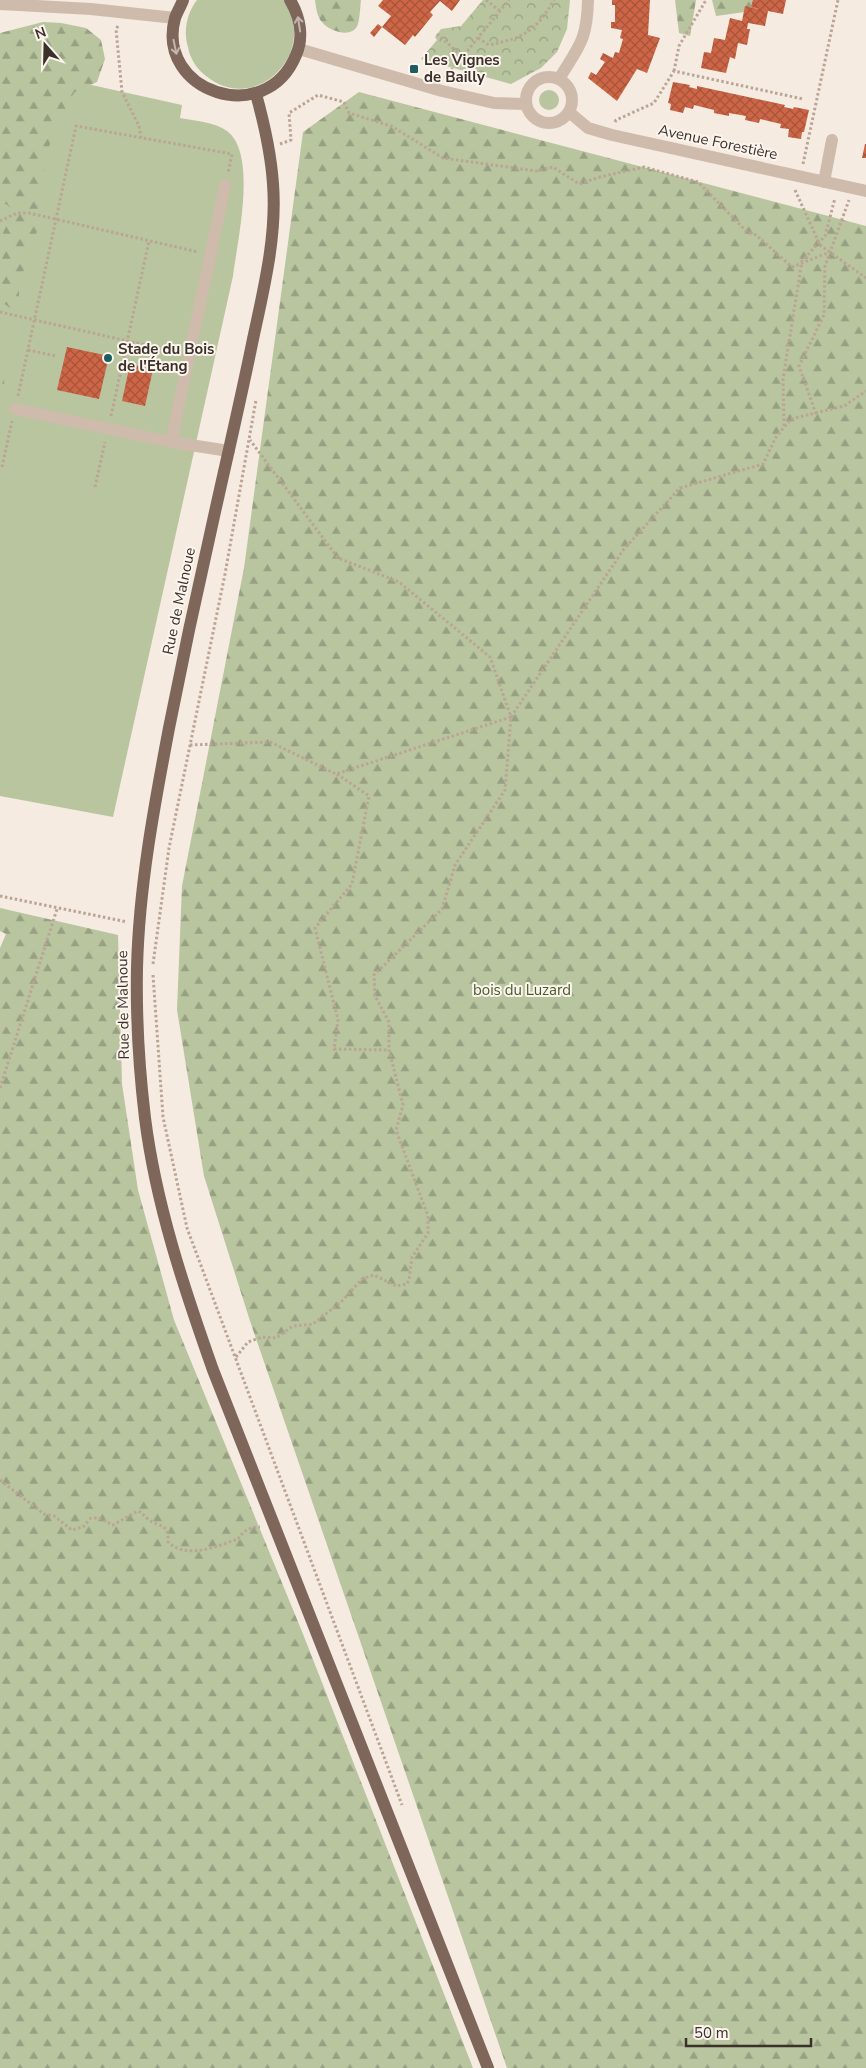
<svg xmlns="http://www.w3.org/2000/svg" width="866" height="2068" font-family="'Nunito Sans',sans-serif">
	<defs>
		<pattern id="forest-firs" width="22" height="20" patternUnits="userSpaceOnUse" patternTransform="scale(1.25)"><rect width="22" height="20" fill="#b8c59f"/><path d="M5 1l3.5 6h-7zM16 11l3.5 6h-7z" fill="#97a082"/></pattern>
		<pattern id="park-crowns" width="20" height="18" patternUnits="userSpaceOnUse" patternTransform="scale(1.25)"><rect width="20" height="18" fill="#b8c59f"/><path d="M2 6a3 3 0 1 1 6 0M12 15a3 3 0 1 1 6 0" fill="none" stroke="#97a082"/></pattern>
		<pattern id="building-cross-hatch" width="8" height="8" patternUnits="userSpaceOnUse" patternTransform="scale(1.25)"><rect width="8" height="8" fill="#cd6646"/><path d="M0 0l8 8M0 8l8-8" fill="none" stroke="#a8543b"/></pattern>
	</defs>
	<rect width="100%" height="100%" fill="#f5ebe0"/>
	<!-- green -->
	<path fill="#b8c59f" d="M197,0H284C319,53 256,116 206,76C197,69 190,59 188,47C183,31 187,13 197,0Z
		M0,62L87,84L182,105L180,118C195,121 215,122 227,131C258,154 237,242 233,276L113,817L0,796Z
		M539 100a10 10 0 1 1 20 0a10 10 0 1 1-20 0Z"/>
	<!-- forest -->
	<path fill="url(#forest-firs)" d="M315,0H361C360,7 360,17 358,24C353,39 330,32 322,22C317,17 316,7 315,0Z
		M675,0H696L690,36L679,33Z
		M712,0H758L745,12L716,16Z
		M43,22L61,23L86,28L101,40L105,59L97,82L75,92L69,100L74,109L69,119L53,130L40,188L41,203L37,231L28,264L19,278V307L13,310L3,303L0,304V241L12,209L6,204L0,205V33Z
		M359,92L866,226V2068H507L250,1321L204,1176L177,1010L182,886L244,568L303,132Z
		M0,358L5,366L4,386L0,389Z
		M0,908L118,935L122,1084L138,1190L174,1320L303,1634L473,2068H0V948L6,934L0,931Z"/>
	<!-- park -->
	<path fill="url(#park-crowns)" d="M483,0H570L567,29L557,52L541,68L511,84L421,59L437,40L435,37L441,29L461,26Z"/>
	<!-- building -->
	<path fill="url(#building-cross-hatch)" d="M383,0H460L452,11L440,1L430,12L433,15L415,37L413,35L405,45L382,27L391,16L378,6Z
		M612,0H650L648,35L660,38L647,73L637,69L617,101L588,78L591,72L596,75L605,62L600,59L603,53L613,58L615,52L619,53L623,39L620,38L622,30L611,28V22H615V5H612Z
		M753,0H786L783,14L768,11L765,26L748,23L747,29H750L747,45L738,43L735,59L730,57L726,73L701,68L704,52L711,53L714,38L725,40L730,18L742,21L745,6L759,9L751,7Z
		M378,24L382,27L374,37L370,33Z
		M673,82L690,85L689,87L697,89V86L785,105L784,107L793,109L794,107L809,110L804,132H802L801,139L788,137L789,129L780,128L781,124L760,119L759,123L745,120L746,116L729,113V116L714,113V110L694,105L693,109L685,107L683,113L670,110L671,104L668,103Z
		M865,144H866V158H862Z
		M67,347L109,356L99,399L57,390Z
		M130,364L153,369L145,406L122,401Z"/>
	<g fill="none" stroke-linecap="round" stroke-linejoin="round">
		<!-- path -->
		<path stroke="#baa595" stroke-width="3" stroke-dasharray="2.5 2.5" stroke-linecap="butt" d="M486,0L500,11
			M118,26L116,29L122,92L139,126L141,137
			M437,34L463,57
			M478,38L489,45C524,38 536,31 554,0
			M674,71L679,46L706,0
			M445,78L509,0
			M615,122L616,120L654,103L674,71L803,99
			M280,144L291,140L289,113L318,95L344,102L349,113L391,126L443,158L536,171L553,167L579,184L600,177L644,167L698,182L747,232L756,235L792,267L830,252
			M803,164L838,0
			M795,190L820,245L866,278
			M0,221L17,213H29L198,252
			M0,312L176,352
			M28,350L56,356
			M18,396L76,126L232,154L228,173
			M816,414L799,366L824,315L825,266L849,200
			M111,416L149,241
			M784,426L783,379L802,261L825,236L835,198
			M2,467L12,421
			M95,487L105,442
			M190,745L270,742L336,774L511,717L490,657L399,582L338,558L250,440
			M337,774L369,796L352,884L315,928L338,1020L334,1049L389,1050
			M0,896L127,922
			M153,964L169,848L225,574L256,400
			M153,975L163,1117L187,1228L402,1805
			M0,1088L57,909
			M236,1357L248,1342L262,1337L276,1338L293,1326L313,1324L342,1301L362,1279L374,1275L396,1286L407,1284L409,1280L412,1257L428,1233V1216L396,1130L403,1105L389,1050V1022L375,996L374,975L442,909L455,865L505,790L511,717L624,549L680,488L763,464L776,437L791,419L844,406L866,391
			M0,1480L44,1514L54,1516L72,1530L83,1527L91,1518H99L113,1525L138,1511C143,1513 144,1516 148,1519C160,1529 169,1522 168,1542C187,1560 217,1546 238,1539C243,1531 250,1527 260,1527"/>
		<!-- minor -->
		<path stroke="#cebbab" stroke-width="12" d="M0,4L91,9L175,18
			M299,49L442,91L494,103L526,104
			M526 100a23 23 0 1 1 46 0a23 23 0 1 1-46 0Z
			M559,79C579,46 587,41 588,0
			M569,112L588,128L612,135L866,191
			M824,182L832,140
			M15,409L171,442L229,451
			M171,442L225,185"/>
		<!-- major -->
		<path stroke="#7e665b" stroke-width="12" d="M183,0C181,6 177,12 175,18C155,92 266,129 296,55C304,37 300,17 290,0
			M256,94C264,123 271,153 273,184C277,235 264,288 253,339C240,403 225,466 211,530C196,596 182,662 169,728C154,807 139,887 137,968C136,1018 139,1068 145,1118C156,1205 184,1288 213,1370L488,2068"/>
	</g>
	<!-- one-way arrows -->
	<defs><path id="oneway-shaft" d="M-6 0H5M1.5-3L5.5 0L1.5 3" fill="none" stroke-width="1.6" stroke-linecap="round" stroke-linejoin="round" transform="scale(1.25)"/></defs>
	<g stroke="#c3b5ab">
		<use href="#oneway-shaft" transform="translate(299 24) rotate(-99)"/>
		<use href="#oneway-shaft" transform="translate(175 47) rotate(78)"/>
	</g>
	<!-- markers -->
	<g fill="#1d5c60" stroke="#fbf5ed" stroke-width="2">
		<rect x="409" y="64" width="10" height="10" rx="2.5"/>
		<circle cx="108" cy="358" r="5"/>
	</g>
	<g text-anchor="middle" stroke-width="4" stroke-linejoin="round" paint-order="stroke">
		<!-- poi labels -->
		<g font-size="15" font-weight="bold" fill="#3c302a" stroke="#fbf5ed" text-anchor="start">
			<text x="424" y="65">Les Vignes<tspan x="424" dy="17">de Bailly</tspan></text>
			<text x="118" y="354">Stade du Bois<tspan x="118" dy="17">de l'Étang</tspan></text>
		</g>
		<!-- street labels -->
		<g font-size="15" fill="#3c302a" stroke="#fbf5ed">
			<text transform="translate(718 142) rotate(12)" y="5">Avenue Forestière</text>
			<text transform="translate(179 601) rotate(-78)" y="5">Rue de Malnoue</text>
			<text transform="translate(123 1005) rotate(-91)" y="5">Rue de Malnoue</text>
		</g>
		<!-- park labels -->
		<g font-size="15" fill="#4a5c2c" stroke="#fbf5ed">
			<text x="522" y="995">bois du Luzard</text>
		</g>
	</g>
	<!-- north arrow -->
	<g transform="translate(45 45) rotate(340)" stroke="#fbf5ed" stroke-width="4" paint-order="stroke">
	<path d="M0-4L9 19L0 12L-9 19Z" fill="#3c302a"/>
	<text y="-8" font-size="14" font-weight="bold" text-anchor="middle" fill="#3c302a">N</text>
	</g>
	<!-- scale -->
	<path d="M686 2038v8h125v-8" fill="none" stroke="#3c302a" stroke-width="2.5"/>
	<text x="694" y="2038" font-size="15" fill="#3c302a" stroke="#fbf5ed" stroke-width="4" paint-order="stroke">50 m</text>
</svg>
